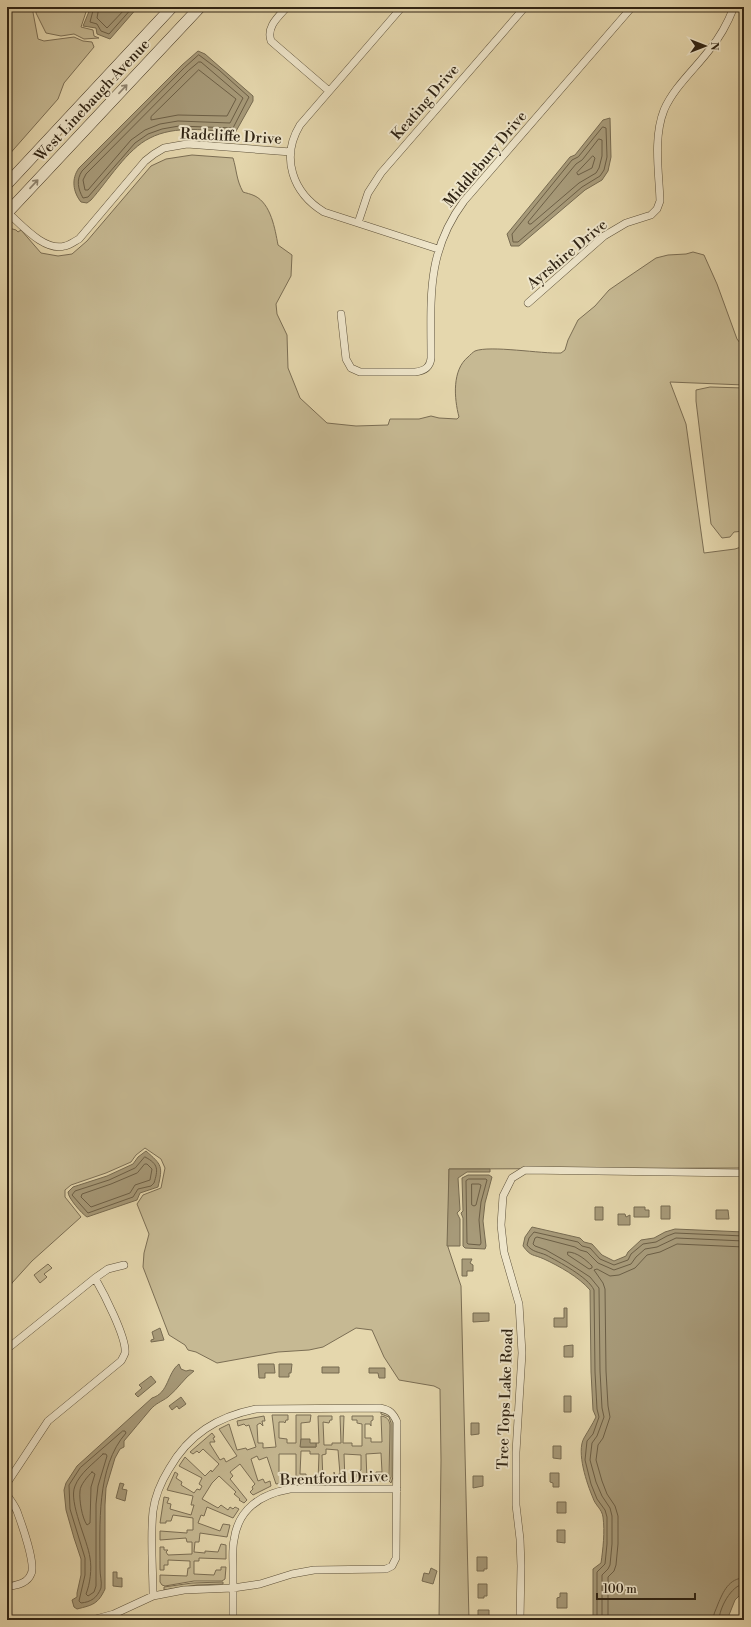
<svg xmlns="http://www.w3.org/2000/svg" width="751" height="1627" font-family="'Libre Bodoni',serif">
	<rect width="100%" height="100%" fill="#e5d7ad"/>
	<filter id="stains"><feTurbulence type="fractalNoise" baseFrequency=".005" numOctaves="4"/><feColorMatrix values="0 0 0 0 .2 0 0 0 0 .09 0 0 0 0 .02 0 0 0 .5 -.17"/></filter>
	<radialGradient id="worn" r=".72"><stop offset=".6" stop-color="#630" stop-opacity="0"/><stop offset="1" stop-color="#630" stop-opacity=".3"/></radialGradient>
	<!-- green -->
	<path fill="#c6b993" stroke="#7b6e54" d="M7,7H32L38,39L44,41L74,37L83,41L92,42L94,47L64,83L58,99L7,157Z
		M36,7H86L87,9L81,27L93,30L94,36L99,38L84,39L74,34L61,36L46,33L36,13Z
		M192,155L233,158C237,171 236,179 243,192C246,193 251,194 255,196C271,204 275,229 278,245L292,255L291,276L276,304L277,314L287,335L288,368L300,398L327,423L356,426L388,425L390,419H419L431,416L439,418L457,419L459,417C454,398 452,370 468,357C470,355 473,352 475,351C490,345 542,354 561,353L565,350L568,340L578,320L595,306L609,290L625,279L656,258L668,255L686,254L693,252L704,255L717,284L737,339L744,348V385L670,382L686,424L704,553L735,549L744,546V1168L449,1169L448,1247L461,1286L469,1620H440L439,1619L441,1460L440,1389L434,1386L399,1380L384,1357L372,1330L356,1328L323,1347L309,1350L278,1352L217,1363L196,1352L188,1350L185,1345L169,1335L143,1267L144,1253L149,1234L137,1204L143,1195L161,1188L165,1168L161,1159L145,1148L136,1155L131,1162L106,1173L71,1185L65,1190V1197L81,1217L32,1261L12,1283L7,1295V229L9,228L16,230L18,232L21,230L41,253L58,256L72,254L87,241L151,166L166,159Z
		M710,387L744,388V531L734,532L730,537L722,538L711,524L696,401V390Z
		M48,1264L52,1268L44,1274L47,1277L40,1283L34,1275Z
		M381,1412L389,1414L393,1420V1477L391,1483L389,1481L391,1477V1423L389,1417L381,1414Z
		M272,1415H288V1420H286L285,1423L284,1422H279V1438L287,1439V1443H296V1415H311L310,1422L301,1423V1447H316V1443H319L318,1416H332V1420H330L329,1423L323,1422L324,1445H332V1443H341L340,1416H344L343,1443H352V1446H362V1424L357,1423V1420H352V1416H373V1420L371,1421V1426L370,1424H365V1438H371V1442H382L381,1416C387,1417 389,1419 390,1425L389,1480L372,1482V1477H376V1472H382L381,1453L366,1454L367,1481H353L352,1477H356L357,1472L361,1470V1455L344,1454L345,1481L331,1482V1478H334V1472L335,1475L340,1474L338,1450L326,1449V1454L322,1455L323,1481H318L319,1454H310V1451H301L300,1474H306V1477H311V1481H296V1454H279V1475H284L285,1473V1477H288V1482L276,1484L267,1457L259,1460L257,1456L251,1459L258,1481L263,1479L265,1483L270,1481L271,1486L253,1495L250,1492L253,1489L252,1487L255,1484L240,1464L230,1472L233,1476L230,1479L247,1500L244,1503L239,1500L240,1499L234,1494L236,1492L219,1476L212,1483L202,1499L218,1508L221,1505L228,1510L230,1507L233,1509L235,1507L239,1509L233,1518L207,1507L204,1516L201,1515L198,1523L220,1531L223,1524L230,1525L227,1537L200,1533L199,1542H195L194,1552L205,1553V1551L218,1552L221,1544L226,1545V1559L199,1558V1561H194V1574L214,1575L216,1570H221V1567H226L225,1579L222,1581H194L165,1586L162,1585L160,1582V1575L187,1576L188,1568H190V1561L168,1560V1565H164V1570H160V1547H164V1550H168L166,1552L168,1555L192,1554V1542H187L186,1538L160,1540V1531L187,1533V1530H193V1518L173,1515L171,1521H166V1523H160L164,1497L169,1498L167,1503L171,1504L170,1509L191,1515L194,1505H191L193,1496L167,1490L175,1472L178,1474L176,1478L182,1482L181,1485L194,1493L197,1489L200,1490L202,1486L199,1484L202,1478L179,1466L185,1457L205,1476L211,1470L212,1472L219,1464L203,1449L199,1453L197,1451L193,1454L190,1452L212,1433L215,1437L213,1438L215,1442H210V1444L220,1460L224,1458L226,1462L237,1456L219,1429L229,1424L237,1450L246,1448L247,1450L256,1447L249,1425L246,1426L244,1424L238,1426L237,1421L264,1416L265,1421H262L263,1426L260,1423L257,1425L258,1443H263V1448L276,1447Z
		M223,1582V1584L197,1585L164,1590V1587L192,1583Z"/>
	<!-- water -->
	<path fill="#a79a79" stroke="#776b51" d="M89,7H138L110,39L97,34L96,28L83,26L90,9Z
		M198,51L205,54L253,96V101L235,133C208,130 175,125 150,138C127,149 108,181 91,200L87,203L81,202C73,192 71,179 79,168L182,65Z
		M610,118L611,157L608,171L602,180L585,190L519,246H511L507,234L570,157L575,155L603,120Z
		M146,1151C162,1165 163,1166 158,1187L140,1193L137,1200L87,1217C82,1214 68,1198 68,1192L73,1187L107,1176L133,1164L138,1157Z
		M449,1169H490V1172H467L458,1178L460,1210L457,1213L460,1219V1246H447Z
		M468,1175H489L492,1177L485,1203L483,1221L486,1246L485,1249L465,1248L463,1246V1218L461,1213L463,1211L462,1178Z
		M661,1206H670V1219H661Z
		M595,1207H603V1220H595Z
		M634,1207H645V1210H649V1217H634Z
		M716,1210H728L729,1219H716Z
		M618,1214H625L626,1217L630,1215V1225H618Z
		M532,1227L580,1238L584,1242L592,1244L602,1255L614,1261L626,1256L628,1252L641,1240L654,1238L665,1232L675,1229L744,1232V1591L735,1600L727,1620H593V1569L601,1563C603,1549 605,1532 603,1517C602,1509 595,1505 593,1498C587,1484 576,1452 584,1438C588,1431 592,1425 596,1417L593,1410L591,1372L590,1290C579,1277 559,1266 544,1259C533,1254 531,1257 523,1246L525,1237Z
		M462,1259H472L470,1263L473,1265V1271H467V1276H462Z
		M564,1308H567V1327H554V1318H564Z
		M473,1313H489V1321L473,1322Z
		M160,1328L164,1340L151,1342V1340L154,1339L152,1332Z
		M573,1345V1357H564V1346Z
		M179,1364L181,1369L186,1371L190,1370L194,1371C184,1378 178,1389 168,1397C161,1402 156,1403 150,1410C141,1420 133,1431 124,1441V1447L120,1449L115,1458L106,1488L105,1505V1589C98,1604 93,1605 77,1609L74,1607L72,1600L77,1597V1593L81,1575V1559L74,1538L66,1510L64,1490L66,1483L77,1466L152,1398C169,1393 167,1373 179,1364Z
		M258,1364H274L275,1373H265V1378H259Z
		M279,1364H292L291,1373H289V1377H279Z
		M322,1367H339V1373H322Z
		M369,1368H385V1378H379L378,1373H369Z
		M151,1376L156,1382L138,1397L135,1394L142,1388L139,1385Z
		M564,1396H571V1412H564Z
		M181,1397L186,1404L179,1409L177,1406L172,1410L169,1406Z
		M471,1423H479V1434L471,1435Z
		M301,1439H310V1443H316V1447H300Z
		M553,1446H561V1459L553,1458Z
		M550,1473H559V1487H553V1483L550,1482Z
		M473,1476H483V1486L473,1488Z
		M120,1483L124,1484L122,1489L127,1490L125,1501L116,1498Z
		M557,1502H566V1513H557Z
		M557,1530H565V1543L557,1542Z
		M477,1557H487V1569H484V1571H477Z
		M431,1568L437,1571L433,1584L422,1581L424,1573L429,1574Z
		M113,1572H117V1578H122V1587L113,1586Z
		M478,1584H487V1596H484V1598H478Z
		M560,1593H567V1608H557V1598L560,1597Z
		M478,1610H489V1619H478Z"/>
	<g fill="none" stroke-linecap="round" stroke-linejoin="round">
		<!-- shore -->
		<path stroke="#6c5f46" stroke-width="1" d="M94,7L90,22L97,24L101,31L109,34L133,7
			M99,7L97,18L107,28L127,7
			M199,55L219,70L249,97L233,128L179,126L162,129L148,134L135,143L88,197L83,198C78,189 76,180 82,171L184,68Z
			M199,62H201L243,98L230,123L178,121L160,124L145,130L131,140L88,190H85L83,180L86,174L188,71Z
			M199,70L236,99L227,116L178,115L151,120V117Z
			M603,127L606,128L607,157L604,170L600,176L582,187L518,242H513L512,234L572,160L578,157Z
			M599,139L602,140V156L599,168L596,173L579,183L531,224H529L528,222L576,164L582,160Z
			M593,156L595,158L592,168L578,175L577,173Z
			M145,1157C159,1164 158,1170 154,1183L151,1186L138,1189L133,1197L88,1213L72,1195L75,1191L109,1180L135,1168Z
			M145,1164H147L152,1169L150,1180L135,1185L130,1193L91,1207L81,1197L82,1194L111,1184L137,1173Z
			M469,1179H486L487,1180L481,1202L479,1220L481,1243L480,1245L468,1244L467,1243L466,1181Z
			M472,1184H479L481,1185L476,1205L474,1206L472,1205Z
			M568,1252C577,1252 586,1260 592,1266V1268L589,1269L568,1255Z
			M123,1431H125L126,1433C96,1467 100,1525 100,1569C100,1576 102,1581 101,1588C97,1598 91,1602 81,1603L79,1601L85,1575V1558L70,1509L69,1485L80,1468Z
			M103,1454H106L107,1456L98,1486L96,1504V1586L94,1592L88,1596L86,1594C90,1584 92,1569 90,1558C88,1541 68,1502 75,1486C80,1473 93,1464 103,1454Z
			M92,1472L95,1474L91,1487L90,1523L87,1525C82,1518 79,1500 80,1491C80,1485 88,1476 92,1472Z
			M597,1620V1572L605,1564L607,1544V1517L605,1510L597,1499L591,1484L585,1460L587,1441L593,1434L599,1417L597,1409L595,1372L594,1290C588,1277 559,1262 546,1255C539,1252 532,1252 527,1245L529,1238L534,1232L578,1242L582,1246L590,1248L600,1259L614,1265L628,1260L631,1254L643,1244L656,1242L667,1236L675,1233L744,1236
			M602,1620V1575L608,1569L610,1565L612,1544V1516L610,1508L602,1496L596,1482L590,1460L592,1443L597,1436L604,1417L602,1408L600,1371L599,1288L590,1277L567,1262L546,1250L535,1246L533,1244L535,1238L537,1237L575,1247L580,1250L587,1252L598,1263L614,1270L631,1264L636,1257L645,1249L657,1247L676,1238L744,1241
			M608,1620V1577L614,1571L616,1565L618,1544V1516L615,1506L607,1494L602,1481L596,1460L598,1445L603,1438L610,1417L608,1406L606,1371L605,1289L603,1283L594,1270L597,1269L610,1276L619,1275L635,1268L647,1255L660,1252L677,1244L744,1247
			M713,1620C713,1614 716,1610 718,1604C723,1592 729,1578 744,1578
			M719,1620C719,1609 731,1585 744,1584"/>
		<defs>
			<path id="minor" d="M287,7C278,17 266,27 271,41L329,91
				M402,7L300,125C280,158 293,193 324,212L438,249
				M744,146L743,150L744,199
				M7,212C21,224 44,252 65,246C70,245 75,241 79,239L145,161L154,154L164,148L187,144L291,152
				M358,223L368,193L381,173L525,7
				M528,303L604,236L626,223L651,215L657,209L660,201C659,172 653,138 664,110C674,87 695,69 710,49C721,36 728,22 734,7
				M341,314L346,359L351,368L360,372H415C424,371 430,368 431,358C431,298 426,252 464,201L632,7
				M7,1349L95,1278L108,1269L124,1265
				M7,1483L48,1421L121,1361C122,1359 124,1356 125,1353C127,1338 103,1292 95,1278
				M7,1495C11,1501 16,1507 18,1514C22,1525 36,1565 31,1574C27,1584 16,1585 7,1587
				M92,1620L114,1614L153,1596L184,1590L233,1588L260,1584L292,1574L314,1570L386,1569L392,1566L396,1558L397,1422C393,1413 390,1410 380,1408L256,1409C217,1417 189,1434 169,1469C161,1482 155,1496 153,1511C150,1539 153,1568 153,1596
				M233,1620C233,1603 233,1585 233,1568C233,1559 232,1549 234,1540C238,1509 261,1494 290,1489H397
				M520,1620L521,1566L520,1539L516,1505V1452L522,1353L519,1304L504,1252L501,1225L503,1196L512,1178L525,1170L744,1173"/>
			<path id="secondary" d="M7,184L172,7
				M7,213L200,7"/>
		</defs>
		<!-- minor casing -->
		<use href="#minor" stroke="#5d513a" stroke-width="8"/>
		<!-- secondary casing -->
		<use href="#secondary" stroke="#302414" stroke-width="12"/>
		<!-- minor -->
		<use href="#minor" stroke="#eee5ca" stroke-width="7"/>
		<!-- secondary -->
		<use href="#secondary" stroke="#eee5ca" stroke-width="11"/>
	</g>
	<!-- one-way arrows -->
	<defs><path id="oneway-shaft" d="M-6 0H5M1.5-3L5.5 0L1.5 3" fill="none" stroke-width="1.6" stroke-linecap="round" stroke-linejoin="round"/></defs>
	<g stroke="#8f846f">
		<use href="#oneway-shaft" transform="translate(123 89) rotate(-47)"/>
		<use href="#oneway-shaft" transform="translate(34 184) rotate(-47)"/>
	</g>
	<g text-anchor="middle" stroke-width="4" stroke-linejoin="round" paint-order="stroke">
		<!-- street labels -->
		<g font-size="15" fill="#302414" stroke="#eee5ca">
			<text transform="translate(92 100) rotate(-47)" y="5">West Linebaugh Avenue</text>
			<text transform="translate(425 102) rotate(-49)" y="5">Keating Drive</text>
			<text transform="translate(231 136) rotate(3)" y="5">Radcliffe Drive</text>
			<text transform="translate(485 159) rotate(-50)" y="5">Middlebury Drive</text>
			<text transform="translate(567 254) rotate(-40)" y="5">Ayrshire Drive</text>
			<text transform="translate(505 1399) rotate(-88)" y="5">Tree Tops Lake Road</text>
			<text transform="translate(334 1478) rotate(-2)" y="5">Brentford Drive</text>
		</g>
	</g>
	<!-- margin -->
	<rect width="751" height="1627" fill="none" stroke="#e5d7ad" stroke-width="24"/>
	<rect x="8" y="8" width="735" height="1611" fill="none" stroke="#302414" stroke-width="2"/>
	<rect x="12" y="12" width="727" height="1603" fill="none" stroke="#302414"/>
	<!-- north arrow -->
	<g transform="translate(705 46) rotate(90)" stroke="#eee5ca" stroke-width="3" paint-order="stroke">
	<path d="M0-3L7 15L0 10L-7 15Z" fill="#302414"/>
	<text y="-6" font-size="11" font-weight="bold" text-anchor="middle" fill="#302414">N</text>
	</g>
	<!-- scale -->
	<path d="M597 1593v6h98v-6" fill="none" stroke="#302414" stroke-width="2"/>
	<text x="603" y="1593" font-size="12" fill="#302414" stroke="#eee5ca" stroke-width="3" paint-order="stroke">100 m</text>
	<rect width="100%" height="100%" filter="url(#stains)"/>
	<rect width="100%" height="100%" fill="url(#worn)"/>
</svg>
